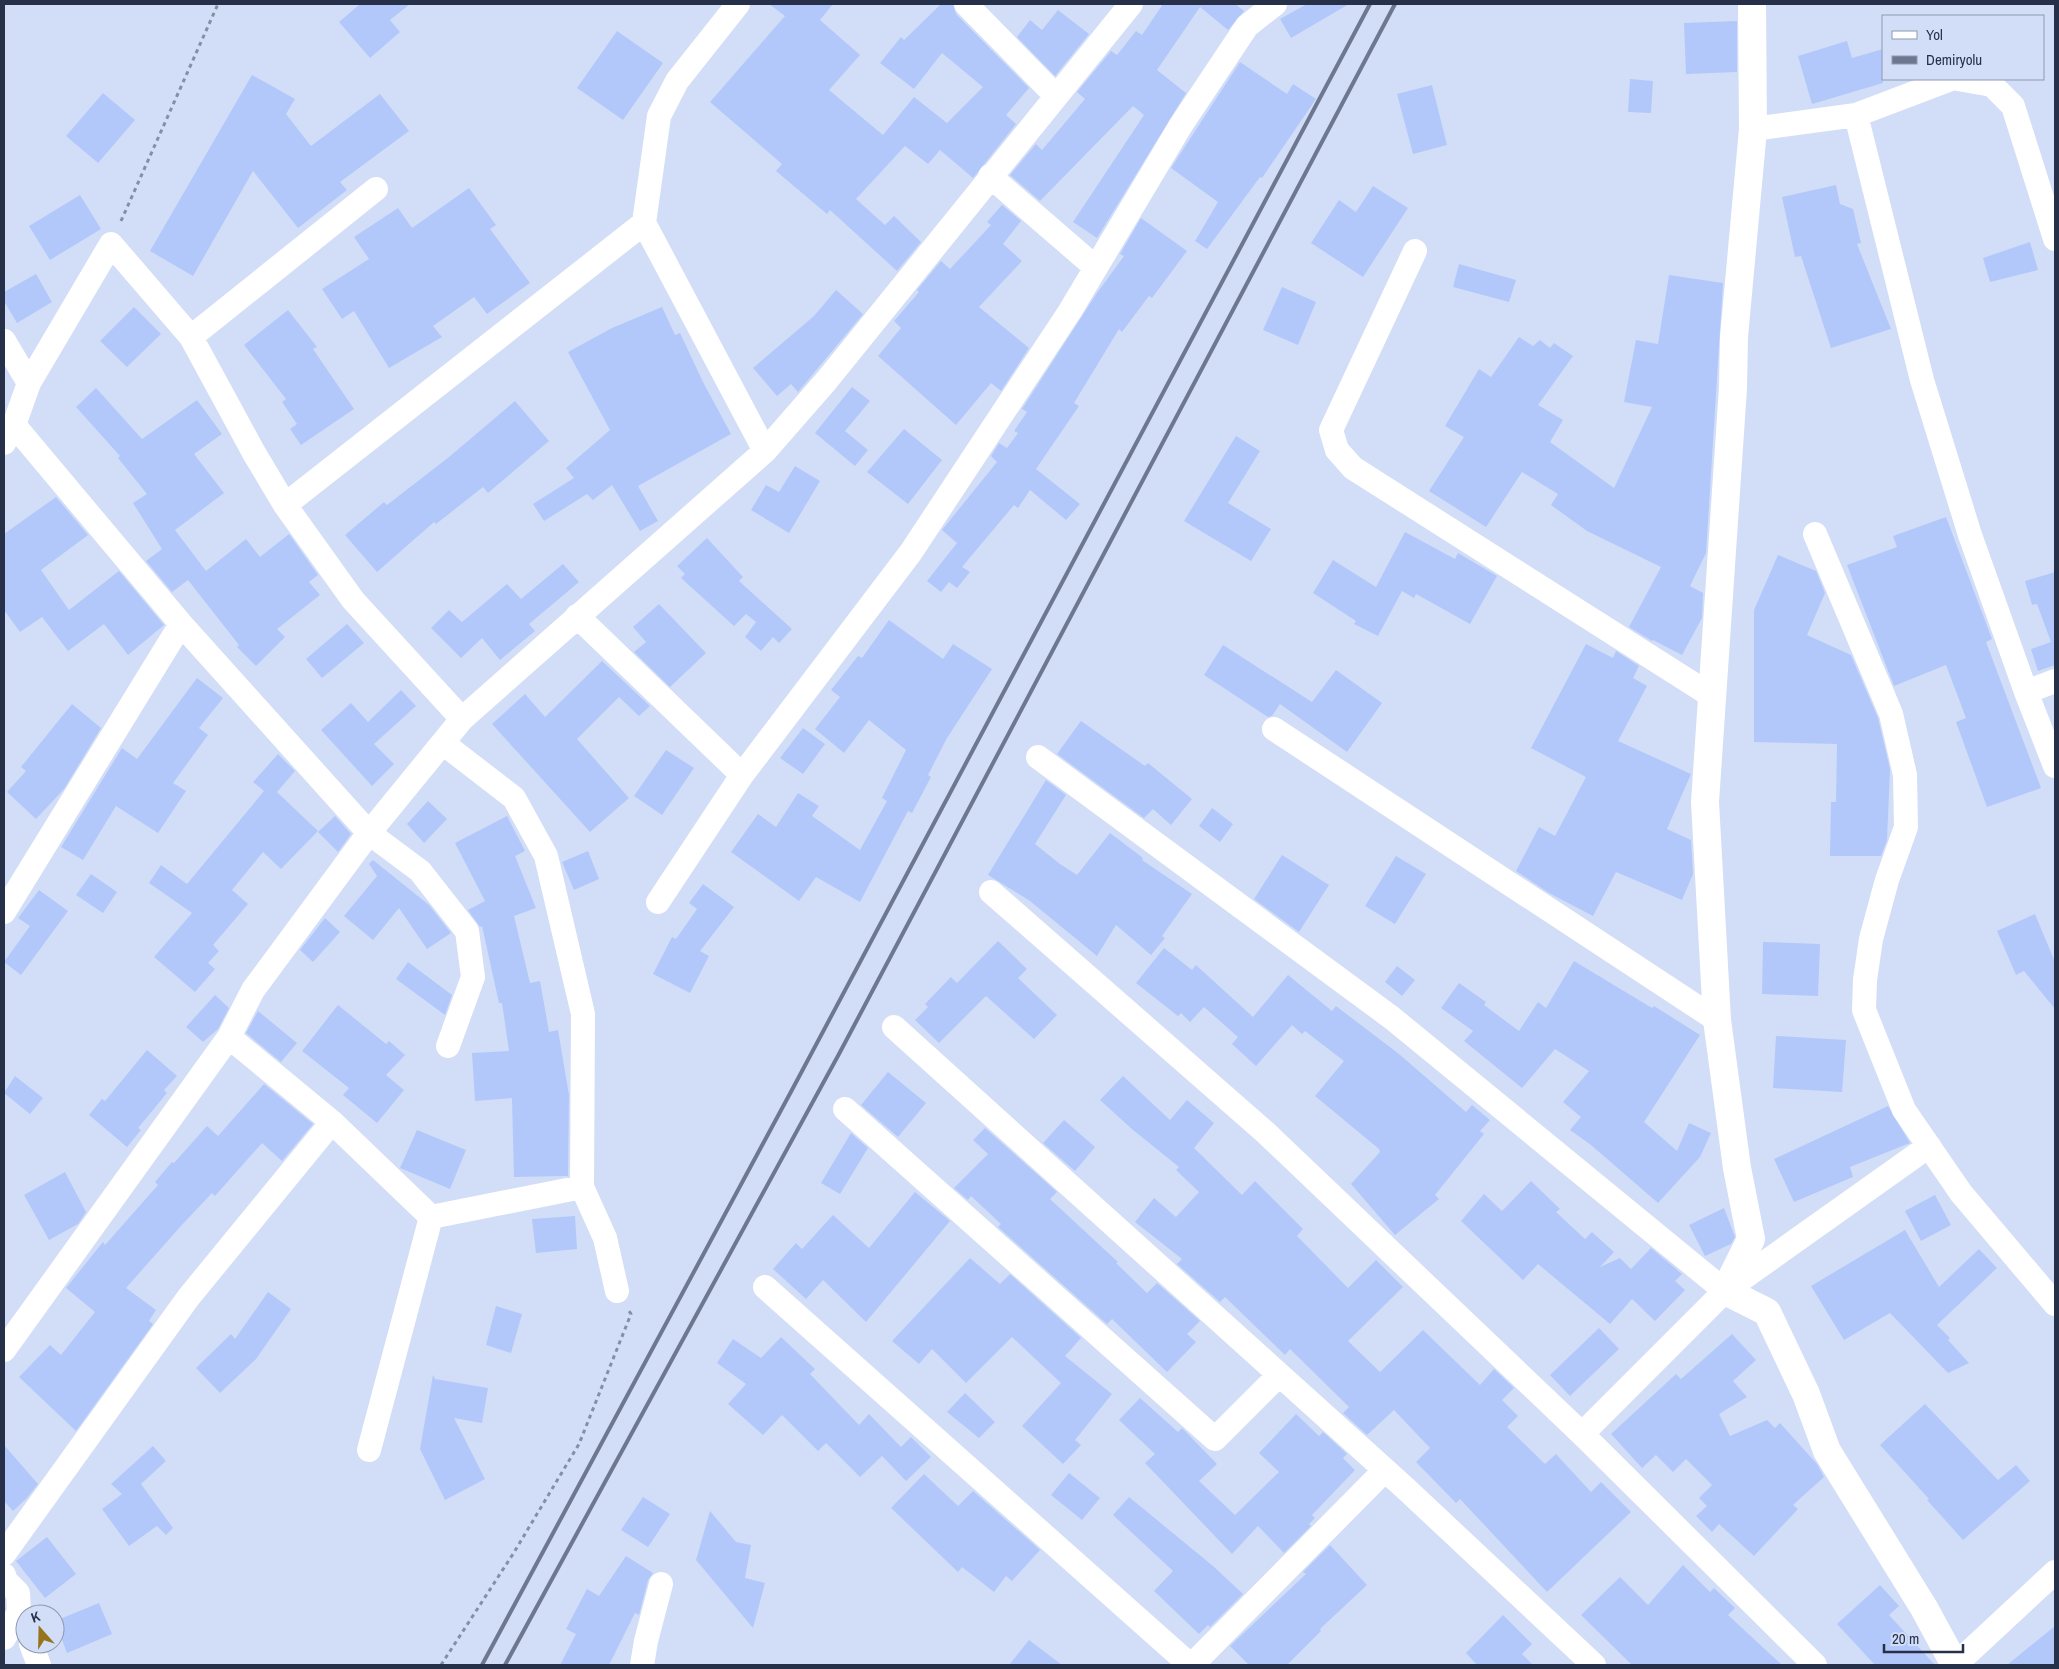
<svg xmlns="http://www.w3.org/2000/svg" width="2059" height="1669" font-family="'Archivo Narrow',sans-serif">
	<rect width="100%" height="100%" fill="#d2def7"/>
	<!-- building -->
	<path fill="#b2c8fa" d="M360,4H410L390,20L400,32L370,58L339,22Z
		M769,4H833L820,20L860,55L829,90L883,135L914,97L947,123L983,87L942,53L914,89L880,63L901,37L904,40L941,4H953L956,14L1029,88L1006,115L1016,124L973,178L940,150L928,164L905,146L856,199L885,225L894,216L921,242L897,271L830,210L827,214L776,171L782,164L710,102L785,16Z
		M1163,4H1235L1244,11L1228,30L1200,7L1157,70L1186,93L1097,238L1073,222L1144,115L1133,106L1040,201L1010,175L1036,144L1042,150L1085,99L1077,92L1111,51L1117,55L1136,31L1142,35Z
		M1307,4H1349L1291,38L1280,19Z
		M1058,10L1089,34L1055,76L1017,37L1030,20L1042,30Z
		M1737,21V72L1686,74L1684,23Z
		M617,31L663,63L623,120L577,88Z
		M1847,41L1852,58L1883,49V83L1812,104L1798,56Z
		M1240,62L1287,94L1293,84L1316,99L1262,178L1260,177L1207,249L1195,241L1218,202L1171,168Z
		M252,75L295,99L286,114L311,146L380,94L409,131L340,182L347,190L298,228L253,171L193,276L150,251Z
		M1630,79L1653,81L1651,113L1628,112Z
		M1432,85L1447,145L1413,154L1397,94Z
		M103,93L135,120L98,163L66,136Z
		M1836,185L1840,204L1853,209L1861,243L1857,244L1891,329L1831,348L1801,256L1795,257L1782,197Z
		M1373,186L1408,208L1363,277L1311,243L1339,200L1356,212Z
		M469,188L496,225L490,229L530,283L487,314L474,297L433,326L442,337L389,368L354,311L342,319L322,289L369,259L354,237L398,208L412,228Z
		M80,195L101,229L50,260L29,226Z
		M1002,205L1021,221L1003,244L1022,261L979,307L1029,348L1001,391L991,383L956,425L878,356L901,328L894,321L919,292L917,290L941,261L950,269L991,225L987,222Z
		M1141,218L1187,251L1152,298L1149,296L1122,332L1119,329L1074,403L1079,406L1036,469L1080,504L1066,520L1030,490L1018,508L1014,505L962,567L970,572L957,588L949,582L941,592L927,581L957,543L942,530L997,462L991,456L999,443L1007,448L1018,433L1014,431L1027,412L1022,409L1097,293L1124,256L1120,254Z
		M2030,242L2038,270L1990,282L1983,258Z
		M1459,264L1516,280L1509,302L1453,287Z
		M36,274L52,302L17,323L4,301V292Z
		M1669,275L1723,283L1706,553L1690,586L1703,593L1702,618L1682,655L1653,640L1652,641L1629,627L1661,567L1587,531L1551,505L1558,494L1522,472L1486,527L1429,491L1464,437L1445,426L1479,369L1491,377L1519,337L1533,346L1540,340L1550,348L1554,343L1573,356L1538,405L1563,420L1550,442L1614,488L1652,407L1624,402L1636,340L1658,344Z
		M1282,287L1316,302L1298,345L1263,330Z
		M836,290L863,314L798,392L791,384L777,396L753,368L814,316Z
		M134,307L161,334L127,367L100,341Z
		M662,307L675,335L680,333L703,382L731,434L638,486L658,521L640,531L612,485L593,500L587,494L544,521L533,504L574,478L566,468L610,430L568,352L612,328Z
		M288,310L317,347L313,349L354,409L301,445L290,429L297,424L282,402L286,399L244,345Z
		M852,387L870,401L845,431L868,450L855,466L815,433Z
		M96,388L142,439L197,400L222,434L194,454L224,493L175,530L206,571L246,539L260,557L289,534L318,575L309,582L320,595L277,629L285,637L256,666L237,647L239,645L188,580L172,592L146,561L162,549L133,503L147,494L118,458L120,456L76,407Z
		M515,401L549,441L488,493L483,487L436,524L434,522L377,572L345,535L384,502L387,505L449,457Z
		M904,429L942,460L908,504L867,472Z
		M1236,436L1260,451L1228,503L1271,529L1251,561L1184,521Z
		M795,466L820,481L789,533L751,510L766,485L779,492Z
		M56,497L88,535L41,570L69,610L119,571L164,625L128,655L104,624L68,651L42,617L20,632L4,610V534Z
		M1946,517L1992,639L1986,642L2041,788L1987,807L1956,722L1966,718L1946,665L1894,686L1847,565L1897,547L1893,536Z
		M1405,532L1455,559L1458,553L1497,576L1470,624L1416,594L1414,598L1402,591L1378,636L1354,624L1356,621L1313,593L1333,560L1376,587Z
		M707,538L743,577L739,581L792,629L779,643L773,637L761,651L745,637L756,622L746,614L734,626L681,578L685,574L677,566Z
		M1778,555L1816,571L1825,593L1807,635L1851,655L1878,718L1890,769L1887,840L1881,856H1830L1831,802H1836L1837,744L1754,742V610Z
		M563,564L579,582L529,624L535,631L500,660L482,638L461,658L431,628L449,610L462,622L507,584L521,599Z
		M2055,572V665L2038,671L2031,649L2051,642L2037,604L2032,605L2025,581Z
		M659,604L706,653L670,687L634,652L646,642L633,627Z
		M889,620L943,659L953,644L992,669L947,738L928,775L931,777L912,813L908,811L860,902L816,877L799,901L731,852L758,814L776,827L798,793L819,806L812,816L860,850L887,801L882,798L906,750L869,720L844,753L815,729L840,697L831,690L858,656L862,658Z
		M347,624L364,643L322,678L306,659Z
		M1586,644L1613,658L1616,651L1639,666L1633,678L1647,686L1618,741L1691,774L1667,829L1691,840L1693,874L1682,900L1616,872L1593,916L1549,893L1516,871L1539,827L1555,836L1586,777L1531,748Z
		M1223,645L1312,702L1336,670L1382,703L1347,752L1280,704L1272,716L1268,717L1204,675Z
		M602,661L650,706L639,716L619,697L577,739L629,798L590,832L492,724L525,694L545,717Z
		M197,678L223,698L199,728L208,735L173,783L186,791L158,833L116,806L83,860L61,847L122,748L137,759Z
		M401,690L416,706L374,744L394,764L372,786L321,730L351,703L368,722Z
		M72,704L101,728L64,789L36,819L7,792L26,771L21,767Z
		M1081,721L1145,766L1148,763L1192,799L1171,825L1153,809L1144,818L1057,754Z
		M803,728L825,744L803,774L780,758Z
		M666,750L694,768L662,815L634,796Z
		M278,754L295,771L277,792L318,831L281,869L263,852L232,890L248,904L213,945L219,951L208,963L215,969L195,992L154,957L192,913L149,883L161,865L187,884L264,791L253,782Z
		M1046,780L1066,795L1035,844L1060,864L1077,875L1110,833L1143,858L1142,860L1192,894L1162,936L1165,938L1151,955L1116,925L1097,956L1030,901L988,875Z
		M428,801L447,819L424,843L407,824Z
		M1212,808L1233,824L1220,842L1199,826Z
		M335,816L351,834L338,852L318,832Z
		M507,816L525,851L515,856L536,908L514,916L530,983L540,981L549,1032L558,1030L569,1095L568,1176H566L514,1177L512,1098L475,1101L472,1053L509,1051L502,1003H499L482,926L480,927L468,910L485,901L455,843Z
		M588,851L599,879L574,890L562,862Z
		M1282,855L1329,885L1299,932L1254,899Z
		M1396,856L1426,874L1395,924L1365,906Z
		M373,860L429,905L451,933L427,949L399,908L373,940L344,916L377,876L369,864Z
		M91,874L117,892L103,913L76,895Z
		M703,884L734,907L700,951L709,956L690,993L653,974L672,937L676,939L697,909L689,903Z
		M39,890L68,911L21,975L4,962L30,926L18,918Z
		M2035,914L2055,962V1009L2024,971L2016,975L1997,931Z
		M325,918L340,932L313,962L300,950Z
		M998,941L1027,969L1018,978L1057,1015L1034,1039L986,996L939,1043L915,1020L928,1007L925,1004L951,977L957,983Z
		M1763,942L1820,944L1818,996L1762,994Z
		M1164,948L1192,970L1196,965L1253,1017L1288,975L1332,1011L1336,1006L1399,1054L1466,1112L1472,1105L1490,1120L1480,1131L1484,1134L1435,1195L1439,1199L1395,1235L1351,1184L1380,1152L1379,1149L1315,1096L1344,1061L1305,1031L1302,1034L1292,1025L1256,1066L1232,1044L1238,1037L1204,1007L1190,1022L1181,1013L1178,1016L1136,983Z
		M1574,961L1652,1008L1654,1006L1700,1035L1644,1122L1677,1151L1689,1123L1711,1133L1700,1157L1658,1203L1591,1145L1570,1130L1581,1117L1563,1102L1589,1071L1555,1049L1522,1088L1464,1041L1473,1031L1441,1008L1459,983L1486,1002L1484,1005L1519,1031L1538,1002L1546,1008Z
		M408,962L452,995L445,1015L396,979Z
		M1397,966L1415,980L1402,996L1385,982Z
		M215,995L229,1008L218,1029L203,1042L186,1027Z
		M338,1005L386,1044L389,1041L405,1055L386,1075L404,1090L377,1123L343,1095L349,1088L302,1051Z
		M258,1011L297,1043L281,1062L246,1033Z
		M1776,1036L1846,1040L1842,1092L1773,1088Z
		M147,1050L177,1076L164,1090L167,1093L138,1128L141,1130L127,1147L89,1115L102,1099L105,1101Z
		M888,1072L926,1103L898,1137L861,1105Z
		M15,1076L43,1098L30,1114L4,1093Z
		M1123,1076L1170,1120L1187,1100L1214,1123L1194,1148L1242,1195L1255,1181L1303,1229L1297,1236L1348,1288L1376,1260L1403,1287L1348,1341L1380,1372L1423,1330L1480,1385L1494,1369L1514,1388L1502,1400L1518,1416L1507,1427L1545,1464L1556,1454L1591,1492L1601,1482L1631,1512L1547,1592L1460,1499L1456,1503L1416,1462L1430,1448L1394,1410L1367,1435L1343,1413L1349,1407L1290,1349L1285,1355L1225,1297L1220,1302L1177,1264L1182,1259L1135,1222L1154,1198L1176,1217L1199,1192L1176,1170L1179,1167L1133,1130L1100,1100Z
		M264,1084L313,1124L282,1161L262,1143L215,1196L212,1193L180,1227L126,1288L156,1310L149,1321L153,1324L76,1431L19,1377L50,1345L61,1355L95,1312L66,1288L103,1242L105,1245L158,1185L155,1182L172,1162L174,1163L207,1126L218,1136Z
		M1888,1106L1910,1143L1850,1167L1853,1177L1794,1202L1774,1159Z
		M1064,1120L1095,1147L1075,1171L1043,1143Z
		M985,1128L1057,1192L1050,1199L1118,1262L1116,1263L1147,1293L1157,1283L1200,1321L1187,1334L1196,1342L1167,1372L1112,1319L1107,1324L998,1227L1001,1224L971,1196L968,1200L954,1188L988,1154L973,1140Z
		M417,1130L466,1150L450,1189L400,1168Z
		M851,1133L868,1148L840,1194L821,1183Z
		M65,1172L86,1212L78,1224L49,1240L24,1195Z
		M1531,1181L1560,1209L1556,1212L1585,1239L1592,1232L1614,1252L1600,1267L1620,1258L1631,1269L1651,1248L1682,1274L1675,1281L1685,1290L1655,1321L1632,1299L1610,1324L1538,1264L1523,1280L1461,1221L1484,1194L1502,1211Z
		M915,1192L950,1221L866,1322L823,1280L806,1299L773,1269L796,1243L802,1249L833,1215L869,1248Z
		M1935,1195L1951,1225L1921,1241L1905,1211Z
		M1724,1208L1735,1237L1731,1244L1705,1256L1689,1225Z
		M575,1216L577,1249L536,1253L532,1219Z
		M1905,1230L1939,1287L1979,1249L1997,1268L1937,1325L1950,1338L1948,1340L1969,1363L1948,1373L1890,1313L1844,1340L1811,1286Z
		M970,1258L1000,1284L1010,1274L1081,1338L1065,1356L1112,1394L1075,1440L1081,1445L1063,1464L1022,1426L1061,1383L1012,1337L966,1383L932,1349L919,1364L892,1341Z
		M268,1292L291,1309L256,1359L220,1393L196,1368L231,1334L235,1339Z
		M496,1306L522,1314L511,1353L486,1345Z
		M1599,1328L1619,1349L1570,1396L1550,1375Z
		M1732,1334L1756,1360L1733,1381L1747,1397L1719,1414L1730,1436L1767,1420L1775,1428L1780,1423L1817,1464L1824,1477L1793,1505L1798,1509L1754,1556L1719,1524L1712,1532L1696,1516L1707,1506L1699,1498L1712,1485L1686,1459L1673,1472L1656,1455L1642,1468L1611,1434L1676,1374L1681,1379Z
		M781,1337L815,1369L810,1374L859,1425L869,1414L901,1447L911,1437L931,1457L906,1481L882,1456L860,1477L826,1443L818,1451L782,1415L763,1435L728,1404L746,1384L717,1363L733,1339L761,1358Z
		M433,1375L435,1379L488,1388L482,1423L454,1418L485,1479L445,1500L420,1449Z
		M965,1393L995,1422L979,1438L947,1412Z
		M1140,1398L1178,1432L1182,1428L1217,1464L1199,1481L1235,1515L1279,1472L1259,1453L1296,1414L1319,1436L1323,1432L1347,1454L1343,1458L1355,1470L1312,1515L1315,1518L1309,1524L1311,1526L1284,1553L1258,1526L1232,1554L1145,1463L1155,1454L1119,1420Z
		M1925,1404L1998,1480L2016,1465L2030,1481L1963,1540L1927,1500L1929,1499L1880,1445Z
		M4,1445L38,1484L26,1499L13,1511L4,1501Z
		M153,1446L166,1461L141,1484L173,1528L166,1535L157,1526L129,1546L102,1509L122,1494L111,1484Z
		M1069,1473L1100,1498L1082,1520L1051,1495Z
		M924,1474L958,1506L973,1491L1040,1550L1012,1581L1006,1576L994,1592L962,1567L958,1572L891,1508Z
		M643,1497L670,1514L648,1547L621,1530Z
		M1129,1497L1213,1566L1243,1594L1210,1627L1208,1625L1199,1634L1154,1591L1173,1571L1113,1515Z
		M710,1511L736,1542L751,1545L745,1578L765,1583L753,1628L696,1560Z
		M47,1537L76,1574L45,1598L16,1561Z
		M1330,1545L1367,1585L1320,1629L1321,1631L1287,1665H1249L1230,1646L1306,1574L1303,1572Z
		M626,1556L653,1573L648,1580L639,1615L635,1613L609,1665H560L576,1634L566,1629L587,1589L599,1596Z
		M1683,1565L1710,1592L1714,1588L1735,1608L1728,1615L1782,1665H1632L1581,1615L1620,1577L1648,1605Z
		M1880,1585L1899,1606L1889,1615L1935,1665H1875L1837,1624Z
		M99,1603L112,1634L67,1653L55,1621Z
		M1503,1615L1532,1644L1522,1654L1533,1665H1477L1466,1653Z
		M2055,1626V1665H2007Z
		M1029,1640L1062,1665H1009Z"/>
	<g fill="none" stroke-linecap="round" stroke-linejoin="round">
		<!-- path -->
		<path stroke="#848fa7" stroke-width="3" stroke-dasharray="4 4" stroke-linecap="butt" d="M121,221L218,4
			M441,1665L513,1554L579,1444L631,1314L629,1311"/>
		<!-- street -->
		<path stroke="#fff" stroke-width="24" d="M966,4L1055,95
			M1958,79L1992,85L2013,106L2055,239
			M1856,115L1922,380L1970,535L2026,692L2055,766
			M1753,129L1856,115L1951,79
			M990,176L1095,267
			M644,223L765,451
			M1415,251L1331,430L1337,450L1353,468L1712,696
			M191,337L376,189
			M4,341L29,383
			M4,443L14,425L29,383L111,244L191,337L254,453L285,505L353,600L462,719
			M285,505L644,223L659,116L677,81L738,4
			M1815,534L1891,714L1905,775L1906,827L1887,880L1871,939L1865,980L1864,1010L1904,1110L1961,1193L2055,1304
			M577,616L742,775
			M181,624L369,833L420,871L467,931L473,977L448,1046
			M2026,692L2055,681
			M1274,729L1717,1020
			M444,744L514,798L546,856L583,1014L582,1187
			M1038,757L1392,1018L1725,1291
			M991,892L1265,1132L1582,1434L1815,1665
			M658,902L742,775L911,552L1070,311L1181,125L1247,26L1275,4
			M4,912L181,624L14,425
			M894,1027L1405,1488L1594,1665
			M229,1037L332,1122L431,1217L582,1187L605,1238L617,1291
			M845,1109L1215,1439L1279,1375
			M765,1287L1190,1665
			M4,1350L229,1037L253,990L369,833L462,719L765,451L827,380L1131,4
			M1582,1434L1725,1291L1929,1146
			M369,1450L431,1217
			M4,1554L188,1298L332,1122
			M4,1575L6,1581L18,1593L19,1612L25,1629
			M4,1638L19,1612
			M31,1644L39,1665
			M1199,1658L1385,1470
			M642,1665L646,1641L661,1584
			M1955,1665L2055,1572"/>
		<!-- secondary -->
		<path stroke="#fff" stroke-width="28" d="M1752,4L1753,129L1734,337L1733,388L1705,802L1717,1020L1737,1168L1751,1239L1725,1291L1767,1312L1806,1394L1827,1451L1924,1608L1955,1665"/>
		<!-- rail -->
		<path stroke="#6d7890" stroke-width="4" d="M482,1665L793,1088L1370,4
			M505,1665L839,1054L1395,4"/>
	</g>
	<!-- border -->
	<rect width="2059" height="1669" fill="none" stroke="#263048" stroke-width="10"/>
	<!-- legend -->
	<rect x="1882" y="15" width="162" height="65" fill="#d2def7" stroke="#8d98b1"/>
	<rect x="1892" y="31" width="25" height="8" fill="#ffffff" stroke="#8d98b1"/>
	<text x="1926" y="40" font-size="15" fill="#263048">Yol</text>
	<rect x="1892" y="56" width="25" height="8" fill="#6d7890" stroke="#8d98b1"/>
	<text x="1926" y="65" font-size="15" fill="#263048">Demiryolu</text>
	<!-- north arrow -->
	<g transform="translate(40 1629) rotate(340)"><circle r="24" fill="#d2def7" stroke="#8d98b1"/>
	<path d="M0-4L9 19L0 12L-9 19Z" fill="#95741c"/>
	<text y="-8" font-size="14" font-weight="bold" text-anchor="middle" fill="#263048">K</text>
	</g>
	<!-- scale -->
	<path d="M1884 1644v8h79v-8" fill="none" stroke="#263048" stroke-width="2.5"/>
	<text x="1892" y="1644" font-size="15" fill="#263048" stroke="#d2def7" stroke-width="4" paint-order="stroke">20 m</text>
</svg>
